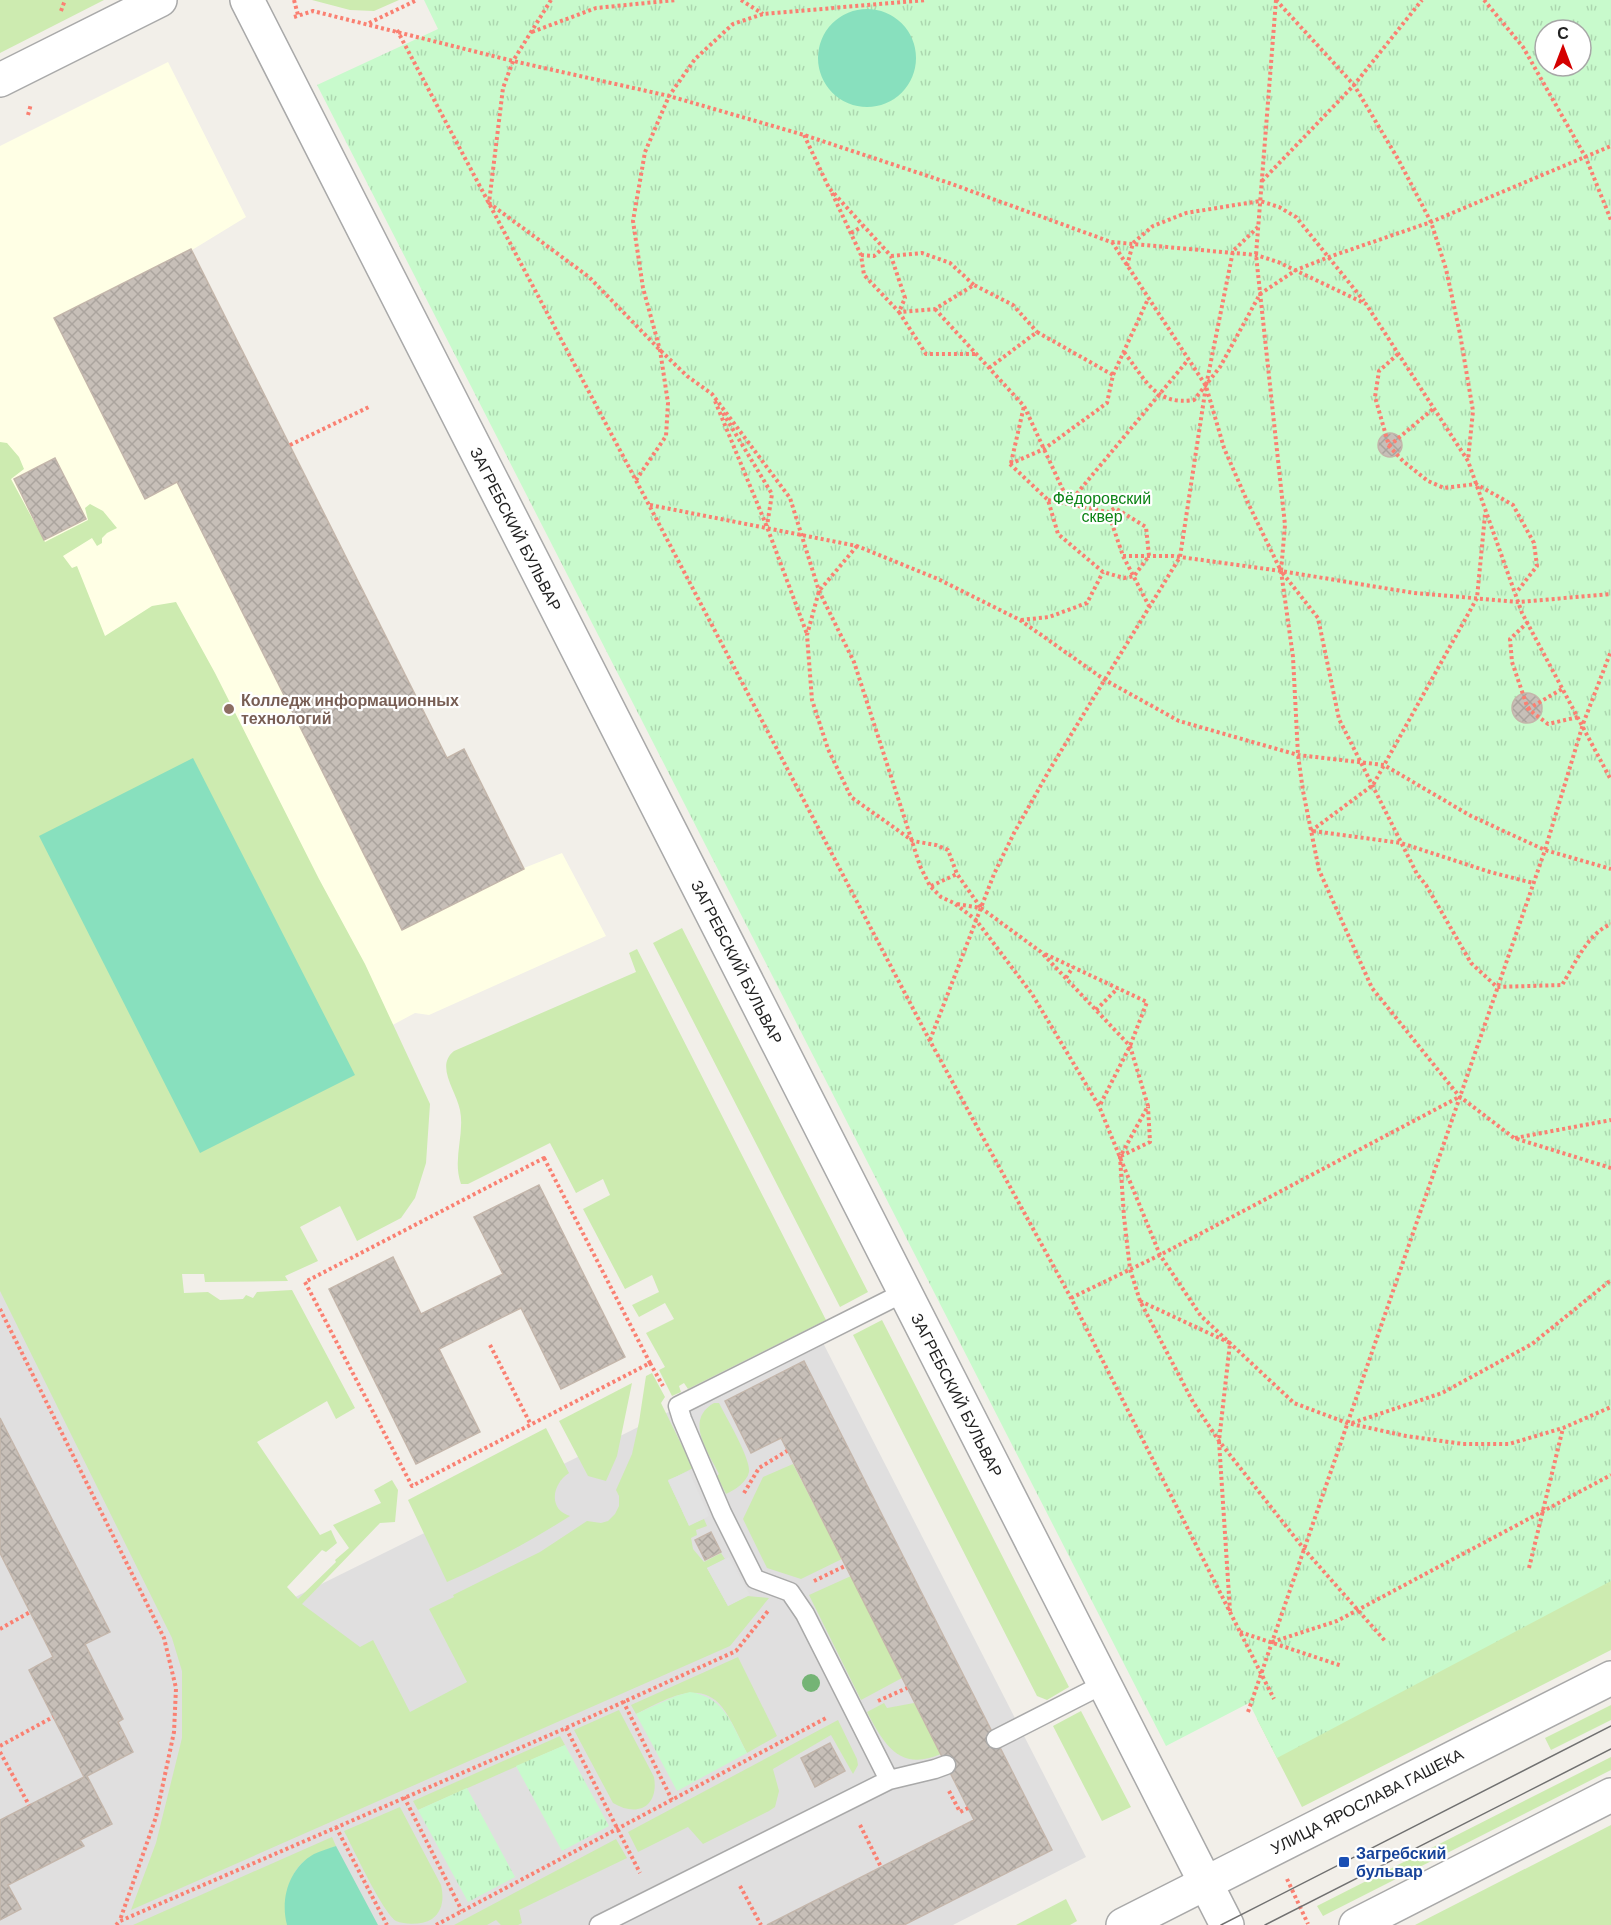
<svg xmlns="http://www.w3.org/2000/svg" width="1611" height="1925" font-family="'DM Sans',sans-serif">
	<defs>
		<pattern id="park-tufts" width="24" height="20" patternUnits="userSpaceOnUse" patternTransform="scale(1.5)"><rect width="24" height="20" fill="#c8facc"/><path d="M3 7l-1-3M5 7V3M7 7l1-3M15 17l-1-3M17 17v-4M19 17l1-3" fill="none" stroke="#acd6af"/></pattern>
		<pattern id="building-cross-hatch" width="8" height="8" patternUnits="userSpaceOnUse" patternTransform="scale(1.5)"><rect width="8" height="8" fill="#c7bfb8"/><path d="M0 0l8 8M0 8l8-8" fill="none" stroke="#aba49e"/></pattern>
	</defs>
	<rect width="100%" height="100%" fill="#f2efe9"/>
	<!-- residential -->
	<path fill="#e0dfdf" d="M0,1085L275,1607L820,1337L1086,1857L953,1925H0Z"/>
	<!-- education -->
	<path fill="#ffffe5" d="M168,62L246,217L192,250L447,757L464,749L524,868L562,853L606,936L429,1015L415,1013L387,1028L0,590V146Z"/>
	<!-- grass -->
	<path fill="#cdebb0" d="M0,0H104L0,53Z
		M312,0H399L374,11L350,10Z
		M0,442L7,443L19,457L24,469L11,479L45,542L88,520L85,508L90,504L103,511L117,528L107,533L102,538V543L97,546L92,538L63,556L72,568L77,566L105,636L152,606L176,602L215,673L319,879L365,964L430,1104L426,1163L415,1198L401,1218L357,1241L340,1206L300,1227L318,1261L285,1276L288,1281L205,1282L204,1274H182L184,1293L208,1292L220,1300L243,1299L246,1295L253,1298L257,1292L292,1290L355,1408L336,1419L327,1401L257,1442L320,1535L331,1530L337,1543L326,1552L322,1550L287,1587L298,1599L336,1562L335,1560L349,1548L333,1525L381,1503L374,1490L392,1480L398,1490L395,1522L380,1523L302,1604L360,1647L373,1640L410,1712L467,1682L429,1609L454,1597L453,1595L540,1552L587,1521L601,1523L608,1521L615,1514L619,1506V1496L616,1490L632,1454L639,1422L646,1376L652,1373L665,1397L661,1403L693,1468L668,1481L689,1525L704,1519L707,1526L696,1530L697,1535L691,1538L693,1549L704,1562L721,1553L725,1559L707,1568L728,1606L747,1596L769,1598L730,1646L131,1910L156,1843L182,1738V1671L172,1638L0,1291Z
		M682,928L868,1292L840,1307L653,943Z
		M637,949L826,1320L688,1389L684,1383L679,1386L681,1392L672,1396L659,1370L665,1367L646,1333L674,1319L665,1303L639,1317L632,1305L659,1292L652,1275L625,1289L583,1209L610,1195L603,1179L576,1193L550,1143L468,1184H461C452,1159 465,1135 460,1110C456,1090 435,1066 454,1051L636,972L629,953Z
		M882,1320L1069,1687L1047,1700L1037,1696L853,1335Z
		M632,1383L617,1456L606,1481L588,1476L559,1421Z
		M714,1403H719C726,1417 751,1459 749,1472C747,1482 735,1490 726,1494L717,1476L719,1474C708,1452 684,1420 714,1403Z
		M546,1428L569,1473C553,1483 547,1509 570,1516C531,1541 490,1563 447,1582L408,1500Z
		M793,1464L842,1559L801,1579L767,1568L743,1519L763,1477Z
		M1611,1534V1650L1302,1807L1257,1719Z
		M851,1576L902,1678L861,1700L809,1595Z
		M738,1657L777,1736L747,1753C739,1738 732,1720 722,1707C698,1677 662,1702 636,1714L631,1705Z
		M884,1703L887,1708L914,1703L941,1754C899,1772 884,1744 867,1712Z
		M1611,1705V1720L1551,1750L1545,1738Z
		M619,1710L654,1777C659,1806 638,1818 613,1803L574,1730Z
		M1081,1711L1131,1807L1102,1821L1053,1726Z
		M838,1720L857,1759L858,1765L853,1774L831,1735L773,1769L779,1791L775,1807L769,1811L703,1844L688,1827L638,1852L628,1832Z
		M560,1736L565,1745L418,1810L413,1801Z
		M1611,1757V1770L1323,1916L1317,1906Z
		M400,1807L441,1885C444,1898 443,1911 432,1919C422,1925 406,1925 396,1921C382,1911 354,1850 344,1831Z
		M1611,1825V1925H1415Z
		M332,1837L336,1846C303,1859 291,1864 288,1901C287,1909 286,1918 287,1925H133Z
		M616,1839L627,1858L519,1910L522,1923L518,1925H501L496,1920L487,1925H454Z
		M1066,1899L1077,1921L1070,1925H1016Z"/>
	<!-- park -->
	<path fill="url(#park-tufts)" fill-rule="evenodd" d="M424,0H1611V1581L1277,1758L1249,1703L1166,1746L317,85L438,29ZM1545,30H1581V66H1545Z
		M690,1692C726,1698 731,1724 747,1753L677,1791L636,1714L676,1696Z
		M565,1745L609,1826L562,1851L516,1766Z
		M467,1788L515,1877L468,1902L418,1810Z"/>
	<!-- pitch -->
	<path fill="#88e0be" d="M818 58a49 49 0 1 1 98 0a49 49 0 1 1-98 0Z
		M193,758L355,1075L200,1153L39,836Z
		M336,1846L378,1925H287C280,1899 289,1868 314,1854C321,1851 329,1848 336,1846Z"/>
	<!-- parking -->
	<path fill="#e2e2e2" d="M689,1471L709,1516L689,1526L668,1480Z
		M729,1557L750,1595L728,1606L707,1568Z"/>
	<!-- building -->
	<path fill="url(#building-cross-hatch)" stroke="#c4b6ab" stroke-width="1.5" d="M191,249L447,758L464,749L524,869L402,930L177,482L145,499L54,318Z
		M1378 445a12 12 0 1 1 24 0a12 12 0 1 1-24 0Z
		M55,458L86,519L44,540L14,479Z
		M1512 708a15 15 0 1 1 30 0a15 15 0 1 1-30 0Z
		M539,1185L625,1357L561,1389L521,1308L439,1349L480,1432L416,1464L329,1289L393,1257L421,1314L503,1274L474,1217Z
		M804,1361L1052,1850L904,1925H767L974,1820L781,1438L751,1453L725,1401Z
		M0,1418L110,1632L85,1644L123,1719L118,1722L133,1752L87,1776L112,1824L80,1840L84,1846L8,1885L21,1909L0,1920V1820L84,1777L29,1670L53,1657L0,1553Z
		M711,1532L721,1552L705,1560L695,1540Z
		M830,1743L845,1771L815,1787L801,1758Z"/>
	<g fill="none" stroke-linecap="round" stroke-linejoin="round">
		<defs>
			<path id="service" d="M996,1739L1104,1684
				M889,1780L935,1769L946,1765
				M599,1925L889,1780L805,1614L790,1592L755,1579L722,1513L682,1419L678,1406L905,1292"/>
			<path id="minor" d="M247,0L1227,1925
				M0,80L160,0"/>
			<path id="tertiary" d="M1123,1925L1611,1678
				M1356,1925L1611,1795"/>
		</defs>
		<!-- service casing -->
		<use href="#service" stroke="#a9a9a9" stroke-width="21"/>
		<!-- minor casing -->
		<use href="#minor" stroke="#a9a9a9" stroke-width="36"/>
		<!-- tertiary casing -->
		<use href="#tertiary" stroke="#a9a9a9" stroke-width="36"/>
		<!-- path -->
		<path stroke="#fa8072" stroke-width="4" stroke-dasharray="3 3" stroke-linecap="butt" d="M294,0L298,15
			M551,0L513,61L503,88L489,203L589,277L660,350L687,376L712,394L790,498L819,591L854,662L920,866L930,886L941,897L954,903L976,920L1032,994L1099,1106L1160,1255L1201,1316L1294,1403L1347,1423L1406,1436L1463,1444H1509L1563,1428L1611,1407
			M741,0L763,14
			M1276,0L1256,255L1285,525L1281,571L1318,618L1339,719L1417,874L1426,885L1471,963L1497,987L1562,985C1575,964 1587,934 1611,924
			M1276,0L1354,85L1398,159L1431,222L1446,269L1460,334L1473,411L1468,460
			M1484,0L1523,47L1586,158L1611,220
			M61,11L65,0
			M294,17L313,11L513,61L669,96L804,135L949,183L1111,242L1256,255L1278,262L1366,304L1468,461L1522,613L1611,780
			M369,23L417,0
			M397,30L649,505L930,1041L1071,1298L1274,1699
			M532,32L596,8L676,0
			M28,115L31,104
			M804,135L829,188L891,256L905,298L899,312L926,354H976
			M1262,181L1354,85L1422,0
			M832,193L861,255L864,275L899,312L935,309L974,285L1013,305L1037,332
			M851,233L863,226
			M1112,242L1206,386L1224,448L1248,503L1281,571L1293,657L1298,755L1303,791L1319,870L1372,988L1459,1096L1514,1138L1611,1168
			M861,255L874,256L883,248
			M891,256L922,253L950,263L974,285
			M1127,266L1133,243L1153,226L1186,213L1260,201L1279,207L1296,217L1364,301
			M935,309L1024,406L1069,503
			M1124,352C1145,379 1155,406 1194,400L1220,367L1260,294L1296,270L1329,257L1431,222L1611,146
			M1398,354L1379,371L1375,397L1389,446L1403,461L1428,481L1444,488L1476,484L1513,505L1534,543L1537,566L1516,593
			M989,368L1037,332L1113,375
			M715,401L767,527L807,634
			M723,413L772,494L767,526
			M290,445L371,406
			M1389,446L1433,409
			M1011,463L1024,406
			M1010,464L1048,500L1058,534L1103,572L1124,578L1134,576L1149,556L1146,527L1115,508L1108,512
			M1010,464L1044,449L1107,403L1113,375L1148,299
			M636,480L666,436L668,403L660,350L643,288L633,221L645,152L669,96L695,59L733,24L763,14L926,0
			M1048,500L1108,512L1123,556L1149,606
			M1069,503L1188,360
			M650,505L857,546L938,579L1020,620L1105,680L1179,721L1298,755L1384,765L1471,816L1545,850L1611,869
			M857,546L819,591L807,635L812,700L828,749L851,797L913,841L936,845L948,850L957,874L981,908
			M1123,556H1173L1281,571L1414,593L1519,602L1611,594
			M1021,620L1049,617L1087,603L1103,572
			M1528,622L1510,639L1512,662L1528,709L1548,724L1578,717
			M1528,709L1562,689
			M1311,831L1373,785L1477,598L1485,515
			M1313,831L1401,843L1490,872L1533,883
			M931,886L957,874
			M957,904L981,908L1041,952L1130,1046L1148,1106L1120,1157L1124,1217L1130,1269L1140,1301L1193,1402L1219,1441L1304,1549L1386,1642
			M1045,954L1147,1002L1130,1046L1100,1105
			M1066,978L1073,967
			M1096,1010L1118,988
			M930,1040L994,874L1014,833L1050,769L1180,557L1206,386L1233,251L1259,226
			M1515,1138L1611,1120
			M1121,1156L1150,1142L1148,1107
			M544,1158L650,1363L412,1486L305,1282Z
			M1071,1298L1160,1255L1459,1097
			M1140,1301L1230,1343L1219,1441L1230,1611
			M0,1309L164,1638L176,1688L174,1732L156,1817L120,1920
			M490,1345L531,1425
			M650,1363L663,1386
			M1352,1423L1442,1393L1532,1344L1611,1280
			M744,1493L759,1468L787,1451
			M1529,1568L1563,1428
			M814,1581L845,1566
			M0,1629L30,1612
			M1240,1632L1342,1666
			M1272,1642L1337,1621L1611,1475
			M623,1701L672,1800
			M878,1701L907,1688
			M1248,1712L1545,850L1583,724L1611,651
			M566,1728L640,1873
			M0,1746L53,1717
			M0,1752L29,1805
			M949,1791L960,1812L968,1808
			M404,1797L462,1911
			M860,1825L881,1867
			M336,1827L387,1925
			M1287,1879L1308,1924
			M740,1886L761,1925
			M116,1925L120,1921L566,1728L736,1651L768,1611
			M436,1925L828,1717"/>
		<!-- service -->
		<use href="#service" stroke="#fff" stroke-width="18"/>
		<!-- minor -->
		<use href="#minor" stroke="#fff" stroke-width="33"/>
		<!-- tertiary -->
		<use href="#tertiary" stroke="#fff" stroke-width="33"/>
		<!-- tram -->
		<path stroke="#707070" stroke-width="1.5" d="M1221,1925L1611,1726
			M1265,1925L1611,1749"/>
	</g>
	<!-- trees -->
	<circle fill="#74b475" cx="811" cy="1683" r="9"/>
	<!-- markers -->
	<circle fill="#8d6e63" stroke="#fff" stroke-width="2" cx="229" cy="709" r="6"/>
	<rect fill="#1a4fb4" stroke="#fff" stroke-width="2" x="1338" y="1856" width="12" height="12" rx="3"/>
	<g text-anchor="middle" stroke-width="4.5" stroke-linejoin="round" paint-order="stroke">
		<!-- park labels -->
		<g font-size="16" fill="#0c8416" stroke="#fff">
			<text x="1102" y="504">Фёдоровский<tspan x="1102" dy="18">сквер</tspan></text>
		</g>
		<!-- street labels -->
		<g font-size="16" fill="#222" stroke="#fff">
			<text transform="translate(516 529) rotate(63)" y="6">ЗАГРЕБСКИЙ БУЛЬВАР</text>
			<text transform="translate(737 962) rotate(63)" y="6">ЗАГРЕБСКИЙ БУЛЬВАР</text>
			<text transform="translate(957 1395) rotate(63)" y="6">ЗАГРЕБСКИЙ БУЛЬВАР</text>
			<text transform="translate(1367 1801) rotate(-27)" y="6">УЛИЦА ЯРОСЛАВА ГАШЕКА</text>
		</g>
		<!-- education labels -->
		<g font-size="16" font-weight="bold" fill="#785e54" stroke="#fff" text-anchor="start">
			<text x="241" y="706">Колледж информационных<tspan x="241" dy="18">технологий</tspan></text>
		</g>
		<!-- transit labels -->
		<g font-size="16" font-weight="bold" fill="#164399" stroke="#fff" text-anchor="start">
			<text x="1356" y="1859">Загребский<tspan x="1356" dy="18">бульвар</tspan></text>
		</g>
	</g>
	<!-- north arrow -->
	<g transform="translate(1563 48)"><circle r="28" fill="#ffffff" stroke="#a7a7a7" stroke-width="1.5"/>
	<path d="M0-4.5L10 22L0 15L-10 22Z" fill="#d40000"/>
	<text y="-9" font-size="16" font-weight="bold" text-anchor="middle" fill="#222222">С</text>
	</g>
</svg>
